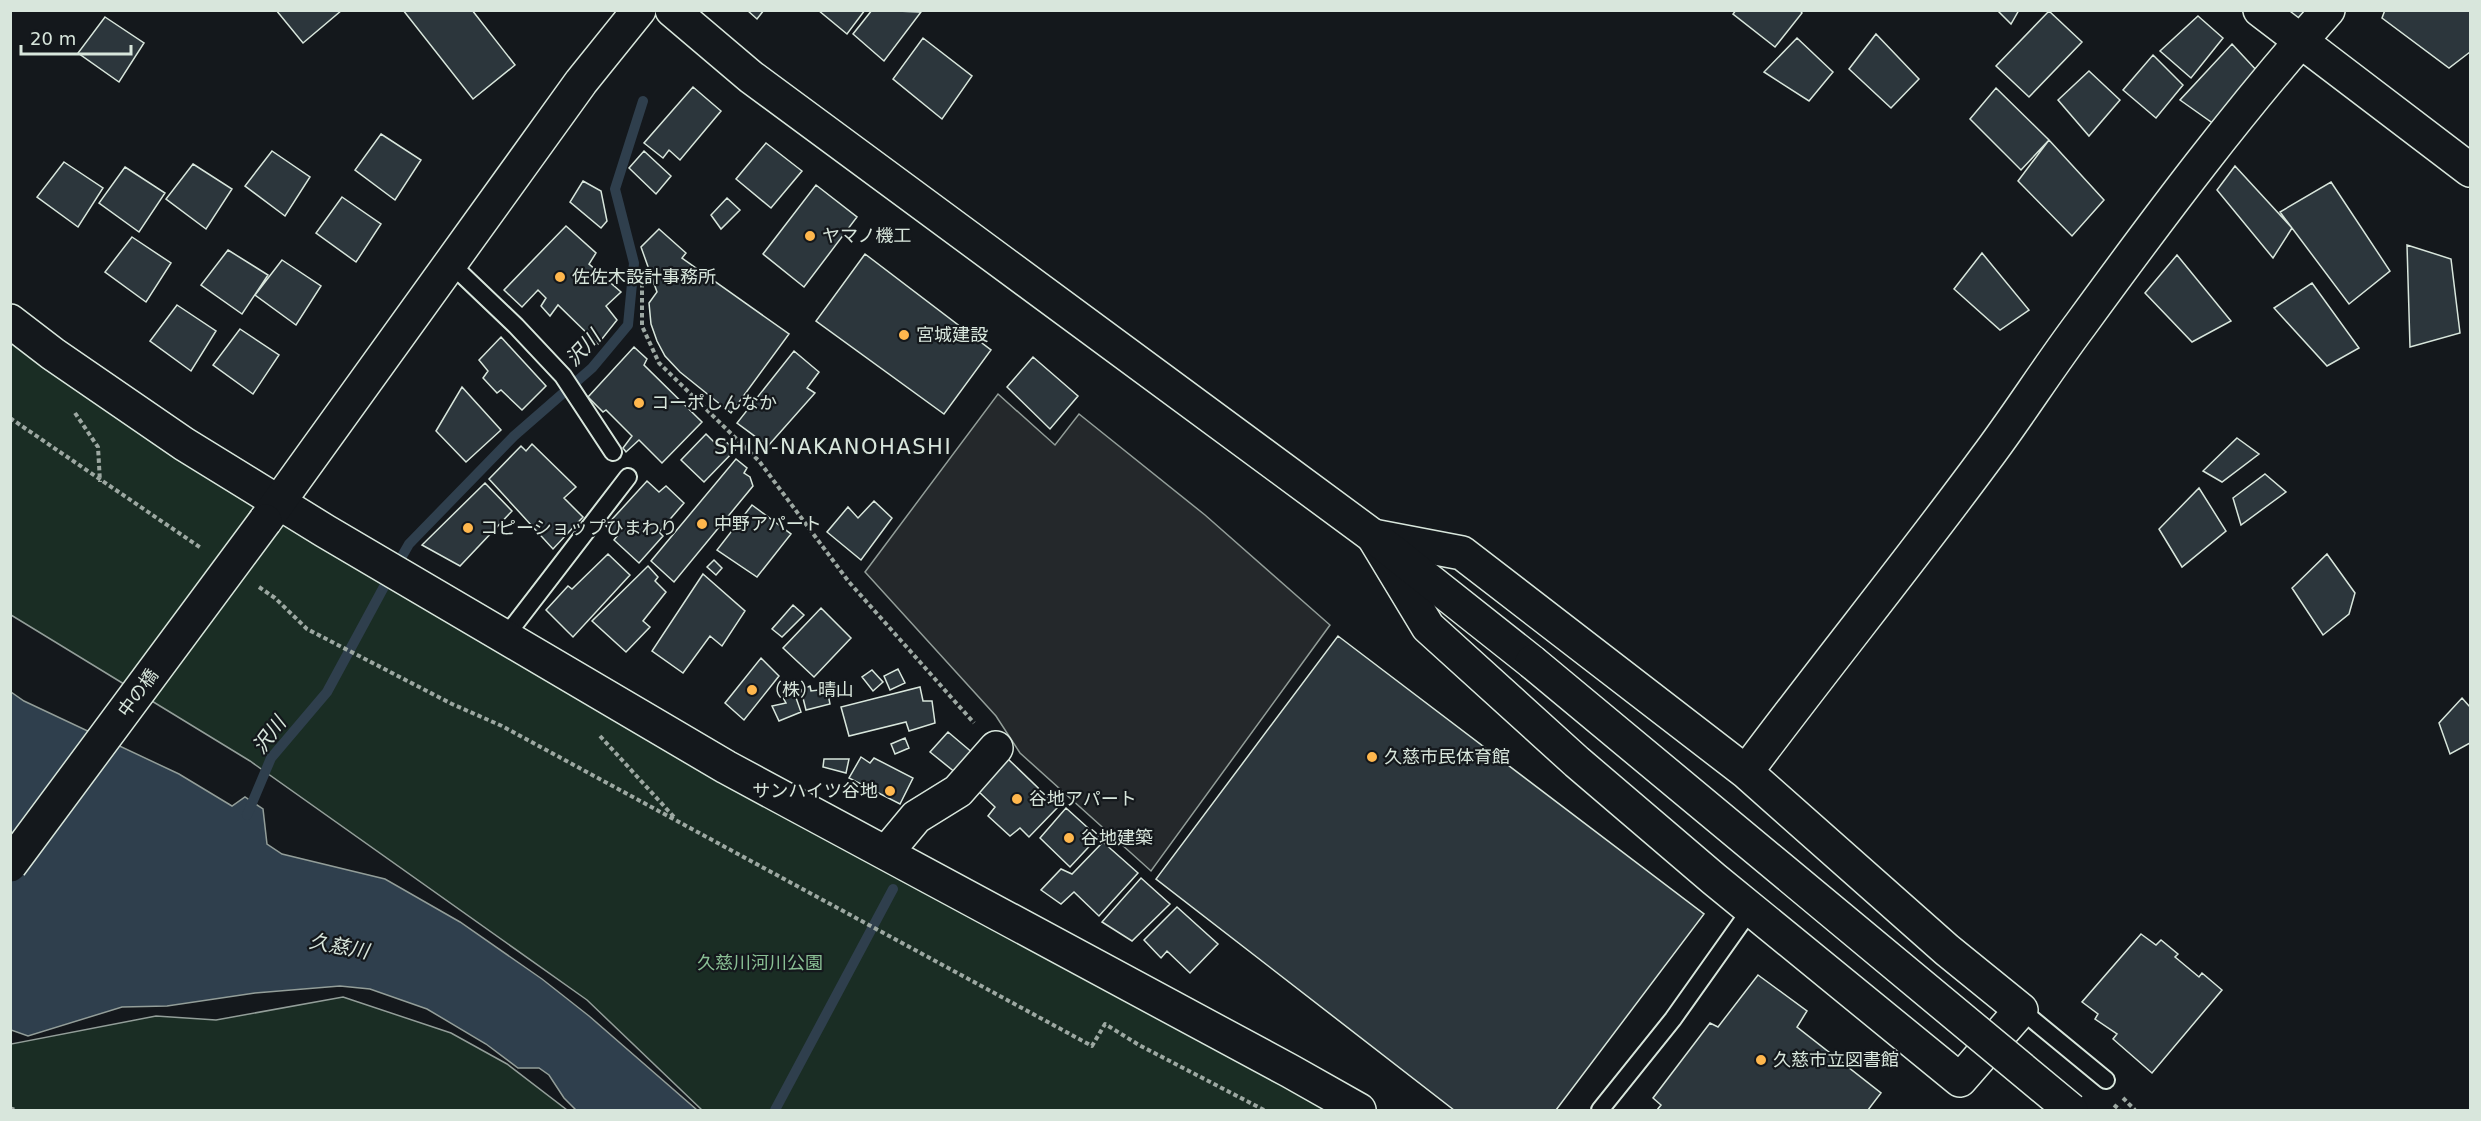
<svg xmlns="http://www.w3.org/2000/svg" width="2481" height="1121" font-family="'DejaVu Sans','Noto Sans JP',sans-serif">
	<rect width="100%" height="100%" fill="#14181c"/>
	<!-- green -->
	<path fill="#1a2d24" stroke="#939e99" stroke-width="1.5" d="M10,333L1331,1110H702L587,1000L250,761L11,615Z
		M343,997L451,1033L507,1064L567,1110H11V1044L156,1016L216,1020Z"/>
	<!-- parking -->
	<path fill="#24282b" stroke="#939e99" stroke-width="1.5" d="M998,394L1055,445L1079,414L1205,515L1330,625L1151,871L1020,753L996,716L865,572Z"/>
	<!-- water -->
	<path fill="#2f3f4d" stroke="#939e99" stroke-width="1.5" d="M11,692L24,701L179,774L232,806L245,797L263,809L267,844L282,854L385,879L460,922L542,979L589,1016L697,1110H576L564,1098L549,1075L539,1068H518L486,1044L427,1009L370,989L340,986L255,993L167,1006L122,1007L28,1036L11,1030Z"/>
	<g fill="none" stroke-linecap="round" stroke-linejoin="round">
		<!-- stream -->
		<path stroke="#2f3f4d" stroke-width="10" d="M401,558L409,544L514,436L592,368L628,325L634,263L615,189L643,101
			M247,815L271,758L327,692L386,583
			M775,1110L893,889"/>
	</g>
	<!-- building -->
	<path fill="#2c363c" stroke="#d8e6dc" stroke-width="1.5" d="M276,10H342L303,43Z
		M403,10H472L515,65L473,99Z
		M747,10H764L757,19Z
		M818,10H865L847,34Z
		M872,10L921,12L884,61L853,34Z
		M1736,10H1800L1802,13L1775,47L1733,14Z
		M1997,10H2019L2011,24Z
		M2283,10H2309L2297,22Z
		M2385,10H2470V52L2449,68L2382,18Z
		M2049,11L2082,42L2029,97L1996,66Z
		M2198,16L2223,38L2191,78L2160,51Z
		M105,17L144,43L119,82L78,53Z
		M1876,34L1919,79L1891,108L1849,69Z
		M923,38L972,76L942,119L893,79Z
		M1797,38L1833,72L1809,101L1764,72Z
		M2232,44L2259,73L2214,124L2180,100Z
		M2153,55L2183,85L2156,118L2123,90Z
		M2089,71L2120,100L2089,136L2058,100Z
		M693,87L721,111L680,160L669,150L663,158L644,143Z
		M1996,88L2049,140L2021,170L1970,119Z
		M381,134L421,160L395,200L355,170Z
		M2049,140L2104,200L2072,236L2018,181Z
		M766,143L802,171L771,208L736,179Z
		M272,151L310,177L285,216L245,186Z
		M644,151L671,176L656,194L629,168Z
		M64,162L103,188L78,227L37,197Z
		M193,164L232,189L206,229L166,199Z
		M2235,166L2292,228L2273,258L2217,190Z
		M125,167L165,193L139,232L99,203Z
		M583,181L601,191L607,221L601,228L570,202Z
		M2331,182L2390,271L2349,304L2280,212Z
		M816,185L857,217L804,287L763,254Z
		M342,197L381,224L356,262L316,233Z
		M727,198L740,210L721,229L711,215Z
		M566,226L596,253L589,264L621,292L606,306L617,320L598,344L558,305L550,316L541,306L546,298L538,290L522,307L504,290Z
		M659,229L686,253L682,258L789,334L731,413L680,372L665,356L657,341L651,324L649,303L657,292L641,247Z
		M132,237L171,263L146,302L105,272Z
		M2407,245L2451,259L2460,333L2410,347Z
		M228,250L268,275L242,314L201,285Z
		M1982,253L2029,310L2000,330L1954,289Z
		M865,254L991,350L944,414L816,321Z
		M2177,255L2231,321L2192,342L2145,293Z
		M282,260L321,286L296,325L255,295Z
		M2312,283L2359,348L2327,366L2274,308Z
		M177,305L216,331L191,371L150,341Z
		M240,329L279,355L253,394L213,365Z
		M501,337L546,386L522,410L501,390L497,393L483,378L488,371L479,360Z
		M634,347L647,359L644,365L702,422L662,463L639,440L626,452L623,448L632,436L606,410L603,412L588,397Z
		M794,351L819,372L807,388L815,393L768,446L737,423Z
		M1033,357L1078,396L1050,429L1007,387Z
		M462,387L501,430L466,462L436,431Z
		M706,434L717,445L723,439L735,450L704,482L681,460Z
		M2237,438L2259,454L2222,482L2203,471Z
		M532,444L576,487L564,498L583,517L553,549L489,479L521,446L526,451Z
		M736,459L747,468L744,473L750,477L753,486L674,582L651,561Z
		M2265,474L2286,492L2241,525L2233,498Z
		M647,481L659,492L666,486L684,503L659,532L663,536L639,563L614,540L617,536L606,526Z
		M485,483L512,511L460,566L422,545Z
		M2199,488L2226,531L2182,567L2159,529Z
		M874,501L892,518L861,560L827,532L848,507L858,518Z
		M752,505L791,534L757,577L717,550Z
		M608,554L630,575L573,637L546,610L568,586L572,589Z
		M2327,554L2355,593L2349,614L2323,635L2292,588Z
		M714,560L722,568L716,575L707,567Z
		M648,566L658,577L655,581L666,592L643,621L650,627L626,652L592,621Z
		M703,574L745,611L722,646L710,636L683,673L652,651Z
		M793,605L804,615L782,637L772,629Z
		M821,608L851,638L814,677L783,648Z
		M1338,636L1704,914L1556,1110H1454L1156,879Z
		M761,658L779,676L744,720L725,703Z
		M898,669L905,683L890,690L884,676Z
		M872,670L883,682L873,691L862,677Z
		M810,686L811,691L827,689L830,704L806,710L801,690Z
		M920,687L923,701H932L935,723L909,731L906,722L849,736L841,707Z
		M794,692L801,712L779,721L772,706L786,703L782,696Z
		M2462,698L2470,707V743L2450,754L2439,723Z
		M948,732L974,754L956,773L930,752Z
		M905,738L909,748L895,754L891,744Z
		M861,757L870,763L874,758L913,778L900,804L849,778Z
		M1007,758L1058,807L1029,837L1020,828L1010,836L988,816L995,807L977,790Z
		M824,759H849L846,773L823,767Z
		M1066,808L1098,837L1070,867L1040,838Z
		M1103,842L1138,873L1099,916L1074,892L1061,904L1041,890L1061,869L1072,874Z
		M1141,878L1170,904L1132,941L1102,922Z
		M1177,907L1218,944L1190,973L1167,951L1161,958L1144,940Z
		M2141,934L2156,945L2161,940L2178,954L2175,957L2199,977L2202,973L2222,990L2152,1073L2113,1039L2117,1034L2095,1019L2098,1014L2082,1002Z
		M1758,975L1807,1011L1797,1027L1881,1093L1868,1110H1657L1661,1105L1653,1098L1710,1023L1718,1027Z"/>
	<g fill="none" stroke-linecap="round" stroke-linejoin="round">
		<defs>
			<path id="service" d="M450,263L516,326L563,376L613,452
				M505,637L628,477
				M2021,1010L2106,1080
				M1600,1110L1673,1019L1751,909"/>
			<path id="minor" d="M2260,10L2470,170
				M10,321L53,354L184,444L325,531L726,767L1290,1071L1359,1110
				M1373,536L1462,553L1746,772L1947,950L2021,1010L1960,1080L1714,879L1577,762L1428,627Z
				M1746,772C1825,666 1908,564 1986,458C2019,414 2048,368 2081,324C2159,217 2239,110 2328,10
				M886,853L916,817L958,791L996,748"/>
			<path id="tertiary" d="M672,10L751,77L1373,536L1532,662
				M265,521L581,82L639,10"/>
		</defs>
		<!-- service casing -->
		<use href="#service" stroke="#d8e6dc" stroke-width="20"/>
		<!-- minor casing -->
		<use href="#minor" stroke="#d8e6dc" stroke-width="36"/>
		<!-- tertiary casing -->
		<use href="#tertiary" stroke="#d8e6dc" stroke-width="36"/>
		<!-- path -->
		<path stroke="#9da8a2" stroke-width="4" stroke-dasharray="4.5 3" stroke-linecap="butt" d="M642,283V326L659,363L759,461L849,582L974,723
			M75,413L98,447L100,482
			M10,418L201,548
			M259,587L275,598L307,629L452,704L502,726L1092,1046L1105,1024L1139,1045L1264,1110
			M600,736L674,817
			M2123,1098L2135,1110
			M2114,1105L2120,1110
			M10,1108L15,1110"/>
		<!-- service -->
		<use href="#service" stroke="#14181c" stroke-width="16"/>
		<!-- minor -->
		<use href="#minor" stroke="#14181c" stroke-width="33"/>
		<!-- tertiary -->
		<use href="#tertiary" stroke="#14181c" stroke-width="33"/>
		<defs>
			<path id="tertiary-bridge" d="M1532,662L2071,1110
				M10,865L265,521"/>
		</defs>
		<!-- tertiary-bridge casing -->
		<use href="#tertiary-bridge" stroke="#d8e6dc" stroke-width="36" stroke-linecap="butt"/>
		<!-- tertiary-bridge -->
		<use href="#tertiary-bridge" stroke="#14181c" stroke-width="33"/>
	</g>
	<!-- markers -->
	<g fill="#ffb74d" stroke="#14181c" stroke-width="2">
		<circle cx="810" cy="236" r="6"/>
		<circle cx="560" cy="277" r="6"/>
		<circle cx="904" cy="335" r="6"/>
		<circle cx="639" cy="403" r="6"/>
		<circle cx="702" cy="524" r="6"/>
		<circle cx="468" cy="528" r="6"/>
		<circle cx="752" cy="690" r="6"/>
		<circle cx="1372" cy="757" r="6"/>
		<circle cx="890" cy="791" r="6"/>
		<circle cx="1017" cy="799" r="6"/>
		<circle cx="1069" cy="838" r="6"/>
		<circle cx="1761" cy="1060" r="6"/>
	</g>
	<g text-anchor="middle" stroke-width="4.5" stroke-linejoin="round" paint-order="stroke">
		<!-- poi labels -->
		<g font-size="18" fill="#d8e6dc" stroke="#14181c" text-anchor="start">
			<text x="822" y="242">ヤマノ機工</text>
			<text x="572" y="283">佐佐木設計事務所</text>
			<text x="916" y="341">宮城建設</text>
			<text x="651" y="409">コーポしんなか</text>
			<text x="714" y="530">中野アパート</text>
			<text x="480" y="534">コピーショップひまわり</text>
			<text x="764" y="696">（株）晴山</text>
			<text x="1384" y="763">久慈市民体育館</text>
			<text x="878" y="797" text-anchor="end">サンハイツ谷地</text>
			<text x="1029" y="805">谷地アパート</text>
			<text x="1081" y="844">谷地建築</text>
			<text x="1773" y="1066">久慈市立図書館</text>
		</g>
		<!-- street labels -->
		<g font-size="18" fill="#d8e6dc" stroke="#14181c">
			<text transform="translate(138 693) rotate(-54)" y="6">中の橋</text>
		</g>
		<!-- park labels -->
		<g font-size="18" fill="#8ac095" stroke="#14181c">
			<text x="760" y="969">久慈川河川公園</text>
		</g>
		<!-- water labels -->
		<g font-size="20" font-style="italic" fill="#d8e6dc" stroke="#14181c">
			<text transform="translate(583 348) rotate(-47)" y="7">沢川</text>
			<text transform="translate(269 735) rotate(-53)" y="7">沢川</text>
			<text transform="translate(339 946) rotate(11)" y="7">久慈川</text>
		</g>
		<!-- quarter labels -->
		<g font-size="21" letter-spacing="1.5" fill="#d8e6dc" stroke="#14181c">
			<text x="833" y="454">SHIN-NAKANOHASHI</text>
		</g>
	</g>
	<!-- border -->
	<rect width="2481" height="1121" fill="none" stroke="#d8e6dc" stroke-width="24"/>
	<!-- scale -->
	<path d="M21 45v9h110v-9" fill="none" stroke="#d8e6dc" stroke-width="3"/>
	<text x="30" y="45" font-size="18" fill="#d8e6dc" stroke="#14181c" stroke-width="4.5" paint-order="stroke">20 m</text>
</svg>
